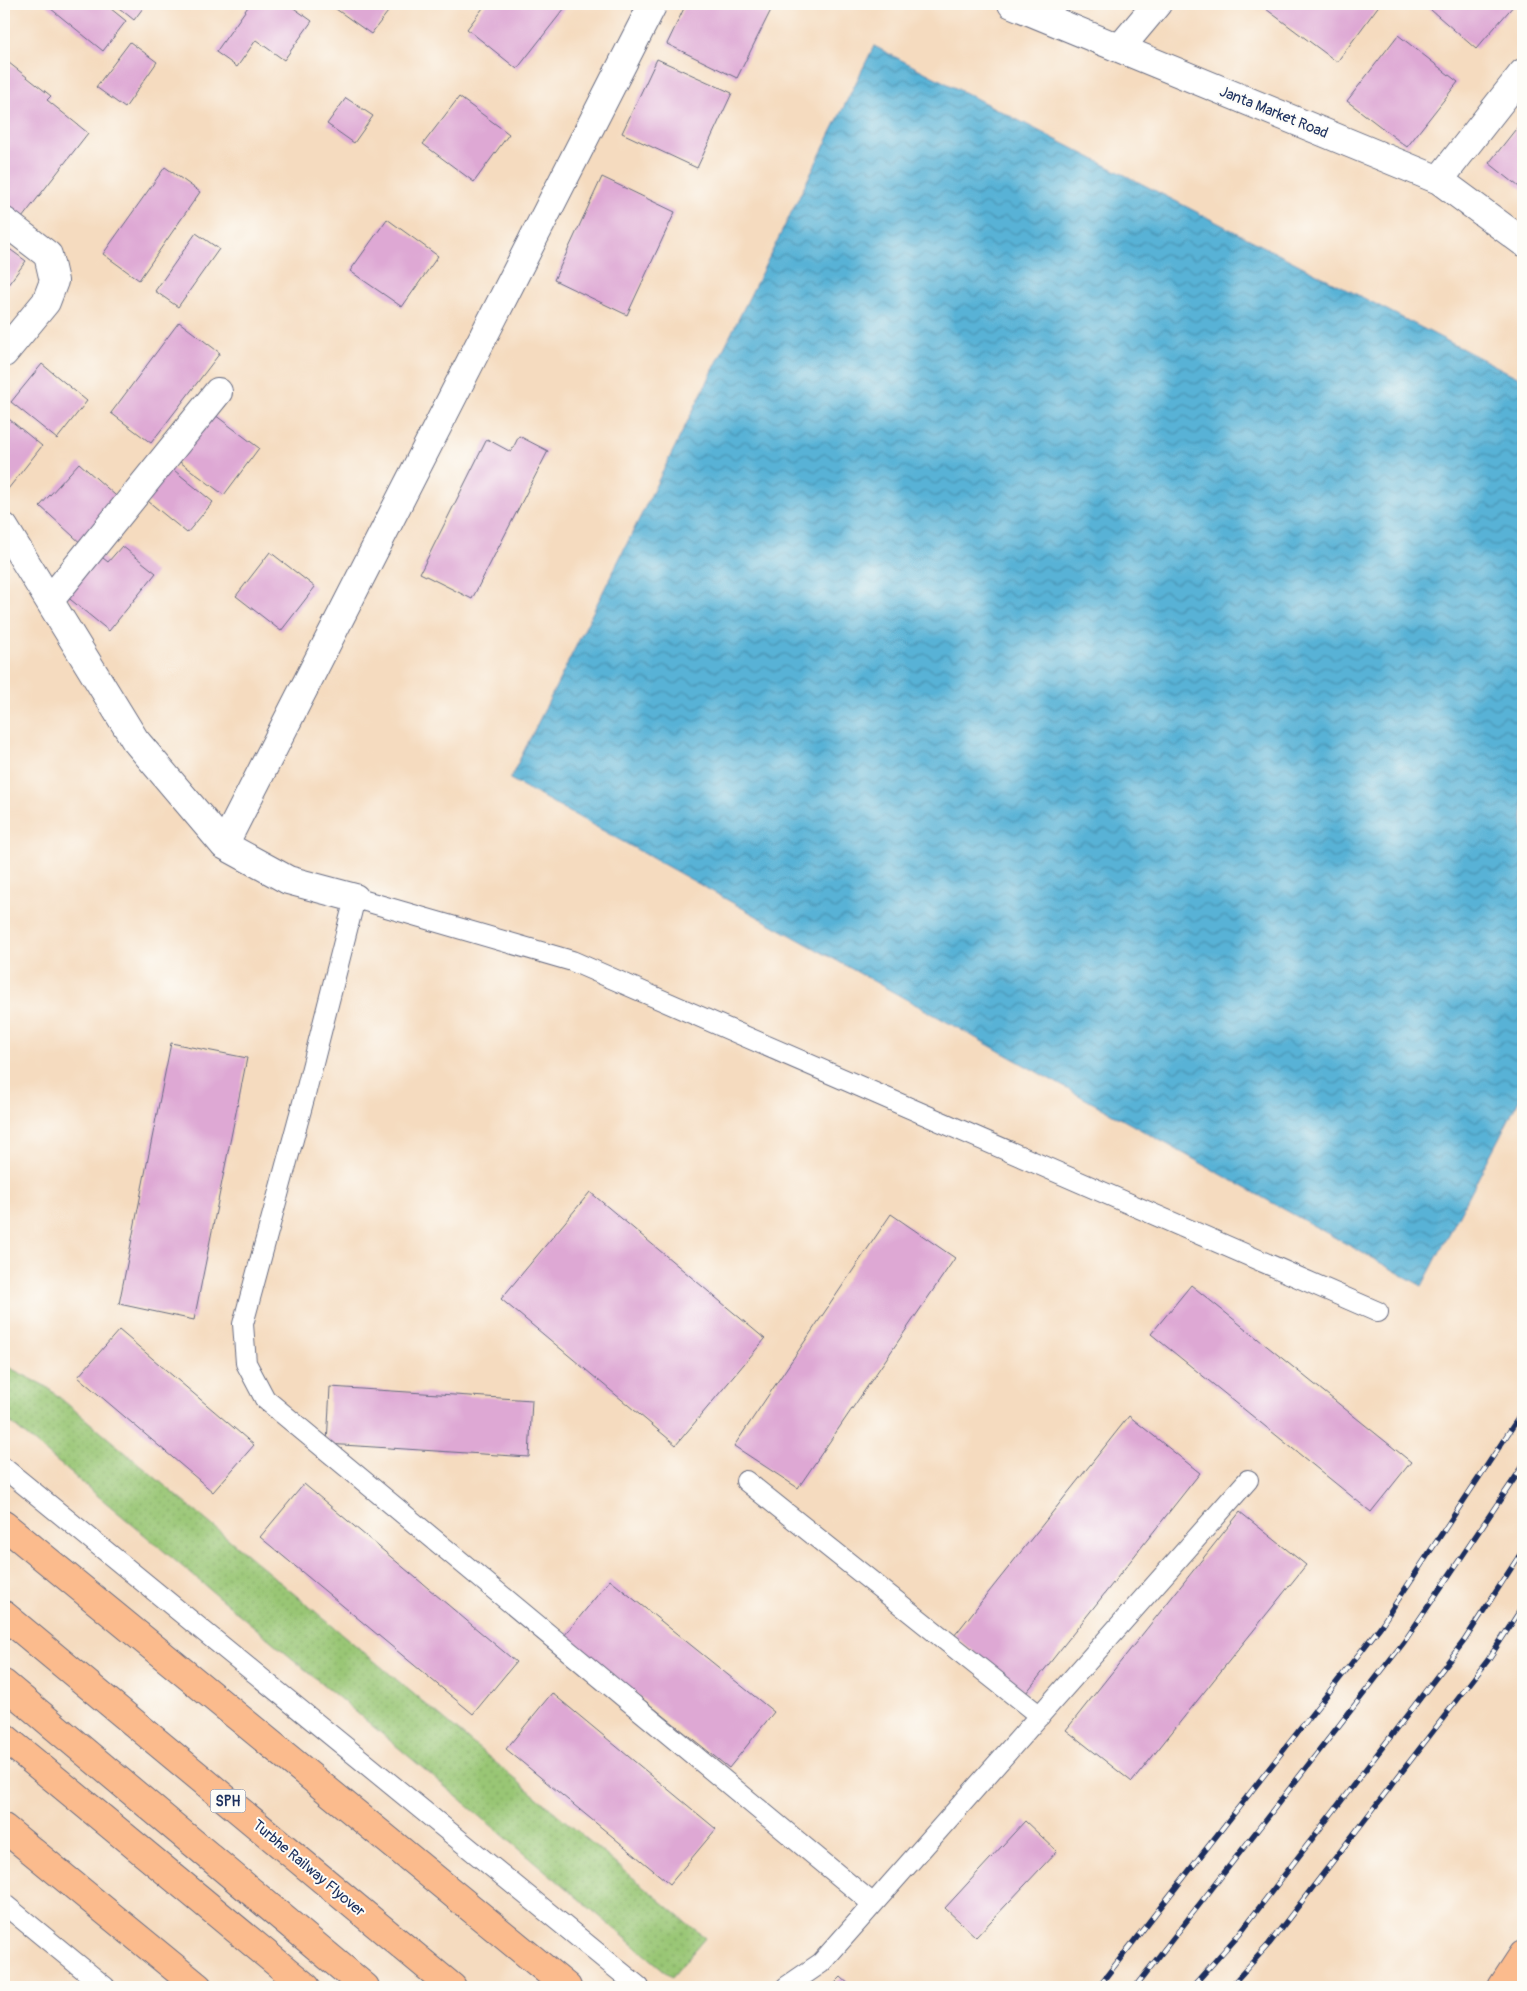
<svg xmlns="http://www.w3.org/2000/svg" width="1527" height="1991" font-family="Pangolin,sans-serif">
	<defs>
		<pattern id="grass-dots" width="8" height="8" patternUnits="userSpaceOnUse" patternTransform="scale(1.25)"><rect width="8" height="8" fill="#99c674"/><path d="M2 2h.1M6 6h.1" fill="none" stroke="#83aa67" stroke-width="1.8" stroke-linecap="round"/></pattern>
		<pattern id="water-waves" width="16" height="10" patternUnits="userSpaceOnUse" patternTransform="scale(1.25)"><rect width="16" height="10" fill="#58b2d6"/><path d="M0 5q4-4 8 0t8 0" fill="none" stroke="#4891b1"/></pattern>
	</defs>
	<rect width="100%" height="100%" fill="#fdfcf7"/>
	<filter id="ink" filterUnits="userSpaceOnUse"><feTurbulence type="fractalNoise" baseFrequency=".02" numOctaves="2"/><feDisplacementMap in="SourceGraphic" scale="10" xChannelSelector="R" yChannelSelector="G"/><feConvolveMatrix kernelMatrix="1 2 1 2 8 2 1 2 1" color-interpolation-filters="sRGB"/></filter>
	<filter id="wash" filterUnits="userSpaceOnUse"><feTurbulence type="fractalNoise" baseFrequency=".0096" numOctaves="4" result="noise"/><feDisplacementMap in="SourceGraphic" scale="20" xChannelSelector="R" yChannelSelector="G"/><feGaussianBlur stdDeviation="1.12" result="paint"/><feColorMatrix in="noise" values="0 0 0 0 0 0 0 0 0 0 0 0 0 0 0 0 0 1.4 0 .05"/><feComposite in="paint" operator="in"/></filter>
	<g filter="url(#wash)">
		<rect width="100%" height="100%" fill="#f5dbbf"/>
		<!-- grass -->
		<path fill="url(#grass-dots)" stroke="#5a7a69" d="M4,1365L47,1387L705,1938L672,1977L4,1417Z"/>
		<!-- water -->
		<path fill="url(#water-waves)" stroke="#3a709a" d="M874,46L1523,380V1092L1422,1286L510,779Z"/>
		<g id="blocks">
			<!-- building -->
			<path fill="#dea8d4" d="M45,4H105L126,21L103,51Z
				M114,4H146L134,20Z
				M250,4H288L312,21L284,60L256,40L237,67L216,52Z
				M329,4H394L371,34Z
				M486,4H568L517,69L467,29Z
				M686,4H774L737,78L667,44Z
				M1270,4H1380L1337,62L1266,9Z
				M1424,4H1515L1476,49Z
				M1398,35L1458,82L1407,147L1347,101Z
				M130,42L157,62L125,108L96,87Z
				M4,59L51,96L47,100L88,133L22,218L4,204Z
				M657,59L732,93L697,168L622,133Z
				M459,97L509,134L474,182L423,144Z
				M346,98L373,116L354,143L327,124Z
				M1523,120V190L1489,163Z
				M165,167L200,192L139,280L103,254Z
				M602,177L675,212L627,315L554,280Z
				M387,219L438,256L402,307L350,271Z
				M196,233L219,249L178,307L155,291Z
				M4,245L26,261L4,290Z
				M179,322L220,353L151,443L111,413Z
				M42,364L87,401L57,439L11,402Z
				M211,412L259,448L224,495L176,459Z
				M4,415L42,446L8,489L4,486Z
				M519,436L548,451L472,599L420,573L487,439L511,452Z
				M79,463L124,503L84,546L40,506Z
				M169,466L213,502L187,533L143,497Z
				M122,546L156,573L109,631L60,591L93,550L108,562Z
				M270,552L315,587L281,631L236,596Z
				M171,1043L247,1058L194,1320L119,1304Z
				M590,1192L765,1339L676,1445L501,1299Z
				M891,1214L955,1258L798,1488L734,1446Z
				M1191,1285L1411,1462L1371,1512L1151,1334Z
				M119,1330L254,1445L213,1492L78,1377Z
				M330,1387L532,1400L529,1457L327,1444Z
				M1129,1416L1200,1473L1026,1693L954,1636Z
				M304,1484L516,1662L473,1714L260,1537Z
				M1240,1512L1306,1565L1132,1782L1066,1730Z
				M610,1580L774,1712L729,1768L564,1636Z
				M552,1693L716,1829L670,1884L506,1749Z
				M1025,1821L1057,1851L976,1937L945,1908Z
				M841,1977L852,1987H831Z"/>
		</g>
	</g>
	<g filter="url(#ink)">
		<use href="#blocks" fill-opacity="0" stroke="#676b80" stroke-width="1"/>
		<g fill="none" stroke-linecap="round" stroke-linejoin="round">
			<defs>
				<path id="service" d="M4,1468L639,1987
					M746,1481L1040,1716
					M4,1904L105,1987
					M873,1904L265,1399L246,1363L243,1324L305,1095L355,898L572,961L1378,1312
					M786,1987L821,1963L1248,1480"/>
				<path id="minor" d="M1012,4L1439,180L1523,242
					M1120,48L1157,4
					M1439,180L1523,73
					M4,221L48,255L54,281L46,302L4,353
					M4,527L135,740L224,845L288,880L355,898
					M50,600L218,392
					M224,845L653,4"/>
				<path id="primary" d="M4,1525L567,1987
					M1502,1987L1523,1955"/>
				<path id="motorway" d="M4,1615L452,1987
					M4,1684L365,1987
					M4,1737L306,1987
					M4,1828L198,1987"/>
			</defs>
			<!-- service casing -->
			<use href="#service" stroke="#676b80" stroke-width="22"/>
			<!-- minor casing -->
			<use href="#minor" stroke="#676b80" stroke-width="30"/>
			<!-- primary casing -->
			<use href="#primary" stroke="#676b80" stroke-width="30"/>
			<!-- motorway casing -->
			<use href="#motorway" stroke="#676b80" stroke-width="30"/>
			<!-- service -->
			<use href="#service" stroke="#fff" stroke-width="20"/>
			<!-- minor -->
			<use href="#minor" stroke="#fff" stroke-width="28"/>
			<!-- primary -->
			<use href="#primary" stroke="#fbbb8d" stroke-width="28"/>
			<!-- motorway -->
			<use href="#motorway" stroke="#fbbb8d" stroke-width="28"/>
			<defs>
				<path id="rail" d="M1098,1987L1380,1627L1523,1411
					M1135,1987L1404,1642L1523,1466
					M1192,1987L1239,1934L1464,1641L1523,1550
					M1230,1987L1269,1944L1488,1660L1523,1606"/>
			</defs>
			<!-- rail casing -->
			<use href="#rail" stroke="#1b2f5e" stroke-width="5.5"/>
			<!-- rail -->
			<use href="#rail" stroke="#fdfcf7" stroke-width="4" stroke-dasharray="11" stroke-linecap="butt"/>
		</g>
	</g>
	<g text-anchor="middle" stroke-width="4" stroke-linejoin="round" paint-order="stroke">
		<!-- shield labels -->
		<rect fill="#fdfcf7" stroke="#5f6c8c" stroke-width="1" x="210.5" y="1789.5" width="35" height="23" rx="4"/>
		<g font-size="14" font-weight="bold" fill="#1b2f5e">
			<text x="228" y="1806">SPH</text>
		</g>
		<!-- street labels -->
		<g font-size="15" fill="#1b2f5e" stroke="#fdfcf7">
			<text transform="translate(1274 112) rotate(22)" y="5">Janta Market Road</text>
			<text transform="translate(309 1868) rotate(40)" y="5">Turbhe Railway Flyover</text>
		</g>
	</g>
	<!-- margin -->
	<rect width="1527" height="1991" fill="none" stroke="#fdfcf7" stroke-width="20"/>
</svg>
